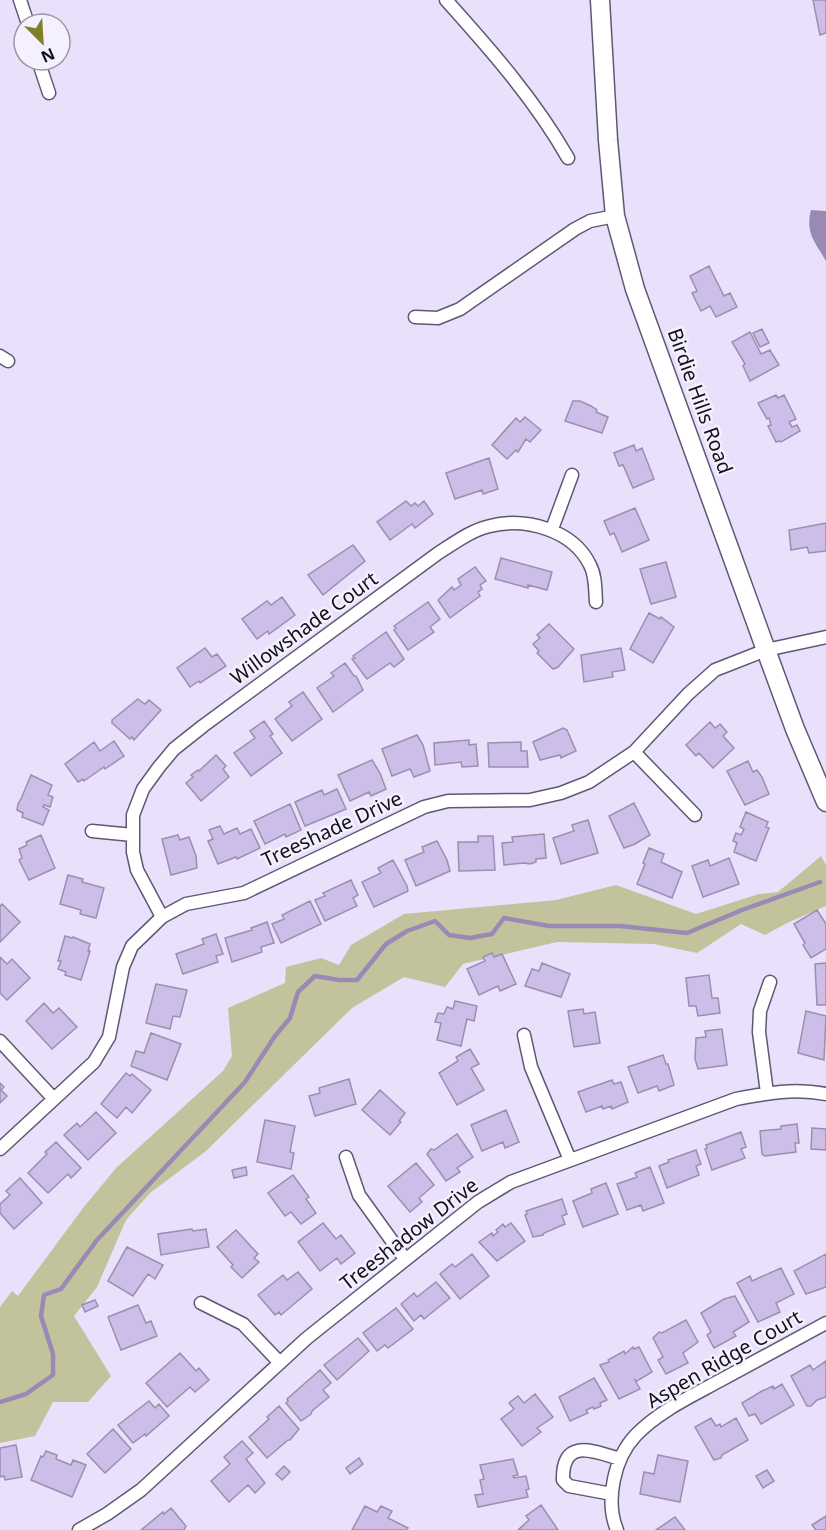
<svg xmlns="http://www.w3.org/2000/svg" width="826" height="1530" font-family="'Noto Sans',sans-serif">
	<rect width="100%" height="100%" fill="#e9e0fc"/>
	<!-- green -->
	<path fill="#c2c39c" d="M821,856L826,865V906L787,923L765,935L741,924L697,953L654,944L557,942L463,964L445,987L404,977L352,1008L206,1151L150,1193L126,1220L97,1287L74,1316L111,1376L88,1402H53L35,1436L0,1443V1307L12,1291L18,1296L83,1208L116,1168L223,1071L232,1056L228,1008L285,983L286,967L321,958L339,965L351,945L404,914L556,900L616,885L696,914L759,894L778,892Z"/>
	<!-- water -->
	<path fill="#988ab4" d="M811,210L826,211V261C815,242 805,233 811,210Z"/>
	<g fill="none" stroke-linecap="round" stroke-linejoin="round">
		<!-- stream -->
		<path stroke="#988ab4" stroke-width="4.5" d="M0,1402L26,1394L53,1375V1354L41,1316L44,1295L61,1289L97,1240L245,1082L275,1036L290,1018L298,992L315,976L339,980H357L386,944L407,931L435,921L449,935L470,938L492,934L504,918L549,926H620L687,933L742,910L820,882"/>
	</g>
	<!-- building -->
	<path fill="#ccbde9" stroke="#9a8faf" stroke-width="1.5" d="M813,0H826V33L820,35Z
		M709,266L724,296L730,293L737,307L716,317L710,306L701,311L692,293L697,291L690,276Z
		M762,329L769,343L760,347L753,333Z
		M750,332L761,354L770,350L779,365L750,381L743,366L745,364L732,342Z
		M776,395L778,398L784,395L796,419L789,422L792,427L797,425L800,431L781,442L779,441L776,442L768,426L771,425L769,418L767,419L758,403Z
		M573,401H580L591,406L597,410L596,412L608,417L602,433L565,421Z
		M525,417L541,430L530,442L526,439L518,452L516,450L507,459L492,445L516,418L520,422Z
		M634,445L636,451L642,448L654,479L633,488L623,465L619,466L614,453Z
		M489,458L498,489L483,494L482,490L455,499L446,473Z
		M406,501L411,506L415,503L418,506L424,501L433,514L415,528L412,524L390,540L377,522Z
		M635,508L649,540L622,552L614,533L610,535L604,521Z
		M826,523V551L809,553L807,547L791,550L789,530Z
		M353,545L365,561L323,595L308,575Z
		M501,558L552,572L547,590L528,585V588L495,579Z
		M666,562L676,597L651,604L640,569Z
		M475,567L486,581L480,585L482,589L478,592L480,596L450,618L438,600L452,587L454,590L461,585L458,579Z
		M282,597L295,615L269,634L268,631L257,639L242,619L267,601L271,605Z
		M428,602L440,619L430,627L434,632L408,650L394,630L396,628L394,626Z
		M649,613L660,619L661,617L674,627L653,663L630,649Z
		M549,624L574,649L558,667L553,669L537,653L539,651L533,644L540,638L537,635Z
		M386,632L404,659L394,667L390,663L367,679L352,659L355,658L353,656Z
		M205,648L212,657L217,654L226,666L200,683L199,681L190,687L177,668Z
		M621,648L625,670L612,672L613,677L584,682L581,655Z
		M345,663L354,676H356L363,690L333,712L317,688L334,676L331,673Z
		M303,692L322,719L292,741L275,719L292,706L289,702Z
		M138,699L145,704L149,700L161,710L134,740L132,737L130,739L112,723V720Z
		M264,721L273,734L270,736L282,753L251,776L234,753L255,738L250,731Z
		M710,722L715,728L720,724L727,732L723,736L734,748L713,768L699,753L696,756L686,745Z
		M563,728L567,730L576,751L561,758L560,755L540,760L533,742Z
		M417,735L423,745L430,771L414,777L410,769L392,776L382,749Z
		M469,740V745L476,744L478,766L462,767L461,762L435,765L434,743Z
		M114,741L124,756L105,769L104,767L84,781L83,779L78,782L65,764L94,742L100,751Z
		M521,742V751H527L528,767H489L488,743Z
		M216,755L226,766L223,769L229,777L201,801L186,783L193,777L191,775L198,770L199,771Z
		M372,760L380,773L386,789L371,796L369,792L350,801L338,775Z
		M748,761L753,772L757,770L762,777L769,794L745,805L727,771Z
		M31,775L52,785L48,795L53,797L50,807L44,805L43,807L49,810L43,825L22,817L23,813L17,810L18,804L21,799Z
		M337,789L346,809L305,826L295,802L322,790L324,795Z
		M634,803L650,835L635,844L624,848L609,816Z
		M290,804L301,830L286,837L285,834L265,844L254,821Z
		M746,812L768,822L766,827L769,828L756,861L734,852L737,843L733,841L736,833L741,835L744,829L740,827Z
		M588,820L598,853L561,864L553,838L574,831L572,825Z
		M220,826L224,834L237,828L240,834L251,829L260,848L237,859L236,857L218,864L208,841L213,839L209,830Z
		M544,834L546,858L536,859V862L530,864L524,863L504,865L502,843L513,842L512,837Z
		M41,835L55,868L29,880L19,860L22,858L19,849L27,845L26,842Z
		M178,835L180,840L189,837L196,856L197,868L171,875L162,839Z
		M478,836H493L495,870L459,871L458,842H478Z
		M437,841L447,860L450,871L416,886L405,860L424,852L422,847Z
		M649,848L664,854L661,862L682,872L672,898L637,884L645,864L643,863Z
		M729,858L739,884L703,897L692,866L708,860L710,866Z
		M393,860L407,886L408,891L374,907L362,882L381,873L378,868Z
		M68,875L83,879L82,882L104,888L96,918L80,914L81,910L60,904Z
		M351,880L358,895L353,898L357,906L325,921L315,900L325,896L323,893Z
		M310,901L321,924L281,943L272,924L284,919L282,915Z
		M2,904L20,922L0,942V906Z
		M817,910L826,924V949L811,958L803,945L805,943L794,924Z
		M267,922L274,943L261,947L262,952L232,962L225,938L252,930L251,928Z
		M216,934L223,954L216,956L218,962L183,974L176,954L204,944L202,939Z
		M65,936L72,938L73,937L90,944L88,951H90L81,980L65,975L66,972L58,969L61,961H58Z
		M492,953L494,957L502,954L516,984L500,991L498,986L479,995L467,969L485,961L483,957Z
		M0,957L7,964L12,959L30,978L7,1000L0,993Z
		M542,963L570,974L561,997L525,986L532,969L539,971Z
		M826,963V1005H817L815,964Z
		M709,975L712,998H718L720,1013L698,1016L696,1006H689L686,978Z
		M156,984L187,990L180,1017L173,1016L170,1029L146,1023Z
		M455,1001L477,1006L474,1021L467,1019L461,1046L437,1040L441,1023L435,1022L438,1013L444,1014L447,1007L453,1009Z
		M44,1003L53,1013L59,1008L77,1027L52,1049L26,1021Z
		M583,1009L584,1014L595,1012L600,1043L574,1047L568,1011Z
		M806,1011L826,1016L824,1060L798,1053Z
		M722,1029L727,1065L698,1069L695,1059L696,1038L706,1037L705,1031Z
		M151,1033L181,1044L167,1080L131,1066L136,1051L144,1053Z
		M470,1049L479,1064L471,1068L484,1090L457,1105L439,1073L458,1061L456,1057Z
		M663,1055L666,1064H668L674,1085L659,1091L657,1086L638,1093L628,1067Z
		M126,1073L130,1076L132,1074L151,1090L132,1113L126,1107L117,1118L101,1104Z
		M349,1079L356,1104L315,1116L309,1096L320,1093L319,1088Z
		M612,1080L614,1084L621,1082L628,1102L612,1109L611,1106L603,1109L602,1106L586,1112L578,1092Z
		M0,1083L4,1087L1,1090L7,1096L0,1103Z
		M380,1090L405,1113L399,1121L401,1122L390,1135L362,1110Z
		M506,1110L519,1142L505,1148L503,1142L482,1151L471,1125Z
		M96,1112L116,1133L88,1160L64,1135L77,1123L80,1127Z
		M265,1120L295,1126L290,1152L294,1153L291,1169L257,1162Z
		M797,1124L799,1143H795L796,1152L765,1156L762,1154L760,1131L781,1129V1126Z
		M812,1128L826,1129V1150L811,1149Z
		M741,1132L746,1147L741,1149L745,1158L712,1170L705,1149L707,1148L706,1145Z
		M457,1134L473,1157L457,1168L460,1172L446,1181L427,1154L431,1149L434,1150Z
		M56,1142L81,1168L71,1178L68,1174L48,1193L28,1173L47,1154L45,1152Z
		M696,1150L701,1164L696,1166L699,1175L667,1188L659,1166L669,1162L668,1160Z
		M416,1163L434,1185L419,1198L422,1202L410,1212L388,1186Z
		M246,1167L247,1175L234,1178L232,1170Z
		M650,1167L664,1203L643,1211L641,1205L627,1210L617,1184L637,1177L635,1173Z
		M293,1175L309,1197L306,1199L316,1213L301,1224L291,1212L285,1216L268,1193Z
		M20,1178L42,1203L14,1229L0,1213V1204L10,1195L6,1191Z
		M606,1183L618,1214L583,1227L573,1201L592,1193L591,1189Z
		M562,1199L567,1214L562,1216L565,1224L544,1233L543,1235L533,1237L525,1215L527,1214L526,1211Z
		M323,1223L336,1239L341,1235L355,1253L341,1264L337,1258L320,1271L298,1242Z
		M511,1223L525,1241L497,1261L479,1242L492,1233L493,1236L498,1232L496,1230L503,1224L505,1227Z
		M192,1229L193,1231L206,1229L209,1247L161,1255L158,1234Z
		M236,1230L258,1254L254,1258L259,1262L242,1278L231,1267L233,1265L217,1247Z
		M127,1247L163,1265L155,1279L148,1274L133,1296L108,1281Z
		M472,1254L489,1276L460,1299L440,1274L452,1264L455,1267Z
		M826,1254V1287L806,1294L794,1271Z
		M781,1268L794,1294L776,1303L780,1312L758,1322L737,1283L750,1276L752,1281Z
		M298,1272L312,1289L281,1315L279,1312L275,1315L258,1295L283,1275L287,1280Z
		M436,1282L450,1298L424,1319L421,1315L414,1321L401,1304L414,1293L417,1297Z
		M735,1296L749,1322L733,1332L736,1336L714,1348L707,1335L711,1332L701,1313L724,1299Z
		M95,1300L98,1306L85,1312L82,1305Z
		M138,1305L146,1323L151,1321L157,1336L121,1350L108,1317Z
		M396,1308L413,1329L388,1348L385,1345L377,1351L363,1333Z
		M686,1320L698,1342L683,1353L688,1363L666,1374L658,1360L663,1357L653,1338L659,1332L662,1333Z
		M358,1338L369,1351L337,1380L324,1365Z
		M633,1347L634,1349L639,1347L652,1372L637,1381L635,1380L640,1389L619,1399L600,1365L609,1362L608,1360L624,1351L625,1354Z
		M180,1353L196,1371L199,1368L209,1380L195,1392L190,1387L167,1407L146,1383Z
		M826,1361V1397L817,1400L811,1406H807L791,1376L810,1365L813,1370Z
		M320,1370L331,1383L323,1390L329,1397L312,1411L311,1414L301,1421L286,1403L288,1401L287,1399Z
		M594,1378L607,1400L600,1403L601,1406L594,1409L593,1407L586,1410L588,1413L570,1421L559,1397Z
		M782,1384L794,1405L761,1424L755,1414L749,1416L742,1403L762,1391L773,1386L774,1389Z
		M535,1394L553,1417L537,1428L541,1432L522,1446L501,1419L514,1409L509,1403L518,1396L524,1403Z
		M149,1401L155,1408L159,1404L169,1416L146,1436L145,1434L133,1443L118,1425Z
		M279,1406L299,1429L290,1440H288L267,1458L249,1437L269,1419L267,1417Z
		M711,1418L716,1426L720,1424L721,1427L736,1418L748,1440L722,1455L721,1458L714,1460L695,1427Z
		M113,1429L131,1449L105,1473L87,1454Z
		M242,1441L253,1453L246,1459L265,1483L255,1493L248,1485L229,1502L211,1481L230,1464L224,1457Z
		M16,1445L22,1477L5,1480L4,1476L0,1477V1448Z
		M46,1451L57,1455L56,1459L71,1465L73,1460L86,1465L72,1497L31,1480L41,1456L43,1457Z
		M658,1455L688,1461L680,1502L640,1494L644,1472L654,1474Z
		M359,1458L363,1464L350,1474L346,1468Z
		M513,1459L518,1475L513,1476L514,1478L526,1476L529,1489L526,1490L528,1497L478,1507L475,1495L483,1494L480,1480L484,1479L480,1465Z
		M284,1466L290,1472L282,1480L276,1474Z
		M767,1470L774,1481L763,1488L756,1476Z
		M541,1505L558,1530H518L529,1520L526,1516Z
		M365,1506L377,1512L381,1506L392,1511L388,1518L408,1528L406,1530H352Z
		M171,1508L186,1526L184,1530H141L163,1512L164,1514Z
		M826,1516V1530H816L812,1525Z
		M675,1517L685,1530H656Z"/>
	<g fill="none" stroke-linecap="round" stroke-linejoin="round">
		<defs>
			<path id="street" d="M20,0L28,24
				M446,0C490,49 535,100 568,158
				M38,60L49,93
				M415,317L438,318L460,309L575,229L590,221L615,216
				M0,356L8,361
				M552,529L572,475
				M634,752L695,815
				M92,831L133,835
				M162,917L137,870L133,852V815L143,789L159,767L174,749L203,726L437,554C453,544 471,530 490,526C526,517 573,530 590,565C596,576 595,590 596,602
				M524,1035L531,1067L570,1160
				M0,1041L53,1098
				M767,1093L759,1032L760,1011L770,982
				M0,1149L94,1062L109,1037L123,967L132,946L162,917L186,904L244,893L424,807L448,801L530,800L561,793L589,782L634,752L688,694L715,670L766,650L826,637
				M346,1157L359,1195L405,1259
				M201,1303L243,1324L280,1363
				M612,1494L569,1486L563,1480C562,1437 593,1451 620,1459
				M79,1530L107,1514L141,1490L307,1338L478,1202L511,1182L736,1099C767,1093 795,1088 826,1094
				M617,1530C605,1501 614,1458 636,1435C659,1411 692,1396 721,1380C756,1361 791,1342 826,1323"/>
			<path id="secondary" d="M600,0L608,140L615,216L635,289L766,650L795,729L826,802"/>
		</defs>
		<!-- street casing -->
		<use href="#street" stroke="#615774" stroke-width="15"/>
		<!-- secondary casing -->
		<use href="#secondary" stroke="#615774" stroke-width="21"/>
		<!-- street -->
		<use href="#street" stroke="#fff" stroke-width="12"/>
		<!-- secondary -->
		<use href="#secondary" stroke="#fff" stroke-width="18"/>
	</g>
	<g text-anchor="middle" stroke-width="5" stroke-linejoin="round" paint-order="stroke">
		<!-- street labels -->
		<g font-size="20" fill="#14101b" stroke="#f4f0fe">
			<text transform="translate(700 401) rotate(70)" y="7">Birdie Hills Road</text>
			<text transform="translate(304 628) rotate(-36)" y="7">Willowshade Court</text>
			<text transform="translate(332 829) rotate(-25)" y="7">Treeshade Drive</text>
			<text transform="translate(409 1234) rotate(-38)" y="7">Treeshadow Drive</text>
			<text transform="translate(724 1359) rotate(-30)" y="7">Aspen Ridge Court</text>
		</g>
	</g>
	<!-- north arrow -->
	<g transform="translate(42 42) rotate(156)"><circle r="28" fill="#f4f0fe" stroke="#9a96a3" stroke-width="1.5"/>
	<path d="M0-4.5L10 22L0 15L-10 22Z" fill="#7f7f27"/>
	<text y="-9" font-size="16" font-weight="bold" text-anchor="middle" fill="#14101b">N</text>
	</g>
</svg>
